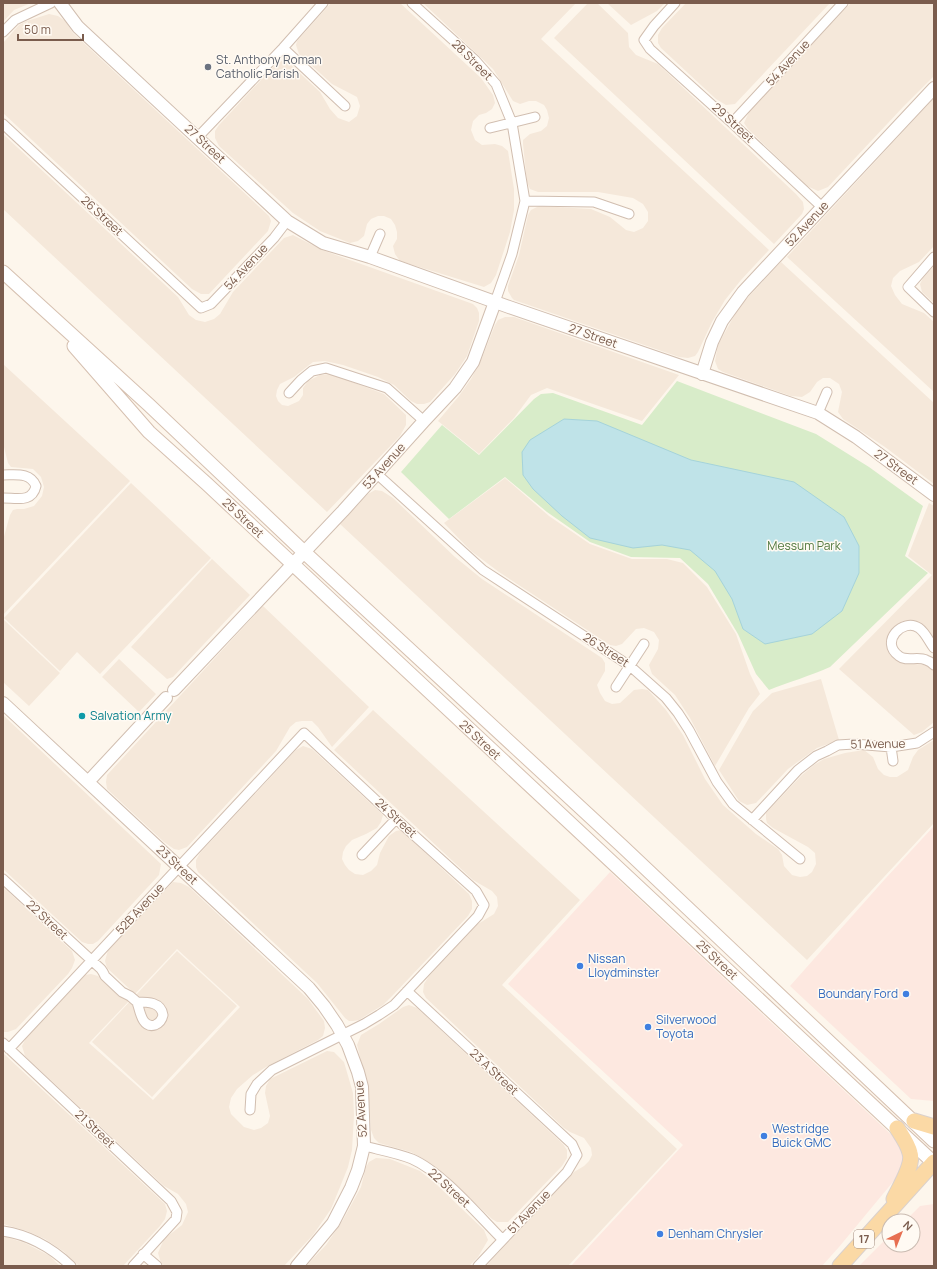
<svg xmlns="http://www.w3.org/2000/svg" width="937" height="1269" font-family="Manrope,sans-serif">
	<rect width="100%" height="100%" fill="#fdf6ec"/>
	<!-- residential -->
	<path fill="#f5e8da" d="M3,3H31L14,10L3,22Z
		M331,3H400L481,78L493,95L495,103L492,109L486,113L479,115L473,121L471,130L475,140L482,145L495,144L502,146L508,151L514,189V210L510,232L496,275L491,283L484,287L400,261L395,254L393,246L397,239V232L395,225L391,219L384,216H378L371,219L367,224L364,236L358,241L350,243L320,231L293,213L219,146L215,138V131L219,125L274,66L281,61L289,63L320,92L330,109L338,118L349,122L357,116L360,106L357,97L332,84L299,54L296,45L297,41Z
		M423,3H576L541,39L769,250L741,280L725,300L712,322L698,352L695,356L688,358L679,357L514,300L512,298L508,291V286L519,255L528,215L531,210L539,206L591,209L610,217L626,230L634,232L643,228L648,221V212L643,204L633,198L598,192H538L530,189L527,182L523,144V140L530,134L541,131L547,126L549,118L547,110L544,105L536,101H529L520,104L513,101L493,69Z
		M588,3H597L628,33L629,47L636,55L658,64L796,194L803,202L804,209L802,214L774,244L554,38Z
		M607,3H665L657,11L631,25Z
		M686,3H830L735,104L726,105L716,99L661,48L658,43V35L662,28Z
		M851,3H934V76L903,107L828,187L818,191L807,186L748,129L744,123L750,110Z
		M49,14L58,16L65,21L73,33L269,216L271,221L268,231L209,294H201L192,289L3,113V43L19,25L27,21Z
		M934,98V246L919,262L900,271L893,278L891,286L895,295L902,304L924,313L934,322V392L787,257Z
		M3,134L178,297L189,315L196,320L205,322L214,319L220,314L233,292L284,238L293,235L322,250L473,304L477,308L479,313V321L467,356L455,374L430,402L424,404H417L411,401L394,385L378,377L343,365L325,361L313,362L294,377L280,384L277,390L276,396L278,401L282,405L288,406L299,401L303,395V388L308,381L320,375L331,374L384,394L406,415V425L400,436L327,512L3,209Z
		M781,262L934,403V484L885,447L843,419L838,412L842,392L839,384L830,378H823L817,382L810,392L802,397L791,396L723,372L718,369L715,361L718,345L739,307Z
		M934,266V303L922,292L920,284L923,278Z
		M505,317H514L679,375L642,421L547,388L531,395L514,418L479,454L438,421L459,396L471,379L482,358L495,325L498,320Z
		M3,364L130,481L3,615V540L10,515L13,510L17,509H24L34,506L42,496L44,487L41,477L33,469L11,467L8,463L3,443Z
		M505,478L549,516L590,544L632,559H667L683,563L707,587L736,634L750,674L760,694L749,708L715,766L690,718L675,695L652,674L649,665L658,649L659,640L654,632L644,628L636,629L622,644L616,646L610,645L499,572L471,551L444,523Z
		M131,483L211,558L100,674L77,652L60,671L4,618Z
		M375,490L382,491L393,498L455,557L482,579L602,658L605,663V671L597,685L600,693L605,701L612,704L620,703L634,690L642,689L648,690L666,710L683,735L705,779L723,805L756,834L778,849L782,855L784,866L792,875L800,877L807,876L812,872L816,864L815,853L808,847L773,828L767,823L766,819V813L802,775L814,765L824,759L845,753L864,750L873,757L878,769L884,775L890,777H897L908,770L913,757L918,750L934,740V823L807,960L340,524L368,494Z
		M929,503L934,506V641L923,625L918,622L911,620L902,621L895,626L890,631L887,643L888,649L897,660L902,663L927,665L934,669V722L922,732L914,735L839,669L932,575L908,556Z
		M212,559L250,595L173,677L167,679L131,647Z
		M263,606L369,707L332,747L318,727L312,721H302L296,722L290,727L276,751L187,847L179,850L174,849L164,842L107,789L106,782L107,775Z
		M3,619L60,673L29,706L3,682Z
		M119,659L156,694L139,712L102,677Z
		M821,679L839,740L817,748L788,769L756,803L747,805L739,801L719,770L753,711L772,693Z
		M373,710L580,900L502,985L677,1149L568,1266H486L574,1172L584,1166L589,1161L592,1155L591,1148L584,1138L570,1132L564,1128L426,998L423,992L424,984L429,976L478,924L494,914L498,906L497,897L492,891L473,880L334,750Z
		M3,715L161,864L159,875L98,941L93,944H88L82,942L3,869Z
		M303,746L312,749L383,815L381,822L377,828L366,834L352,840L346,846L343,852L342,859L345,865L349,870L355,874L363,875L371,871L377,865L380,853L389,836L396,831L401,830L469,894L472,901V909L468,916L394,994L383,1005L370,1013L359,1020L353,1021H349L345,1018L317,983L198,872L196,867V860L200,853L296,750Z
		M173,882L181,883L189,887L308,999L324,1021L325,1028L323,1036L318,1040L266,1067L253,1075L237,1089L231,1098L229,1107L231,1114L244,1127L254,1130L261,1128L268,1123L270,1116L265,1093L266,1086L270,1079L327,1051L334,1052L344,1062L353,1093L354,1115L352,1150L348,1167L340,1187L331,1209L313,1235L284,1266H165L161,1263L158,1253L164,1239L182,1225L188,1212L186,1204L178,1194L164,1186L25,1056L22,1046L27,1036L85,975L91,974L98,976L129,1001L89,1043L153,1100L240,1007L177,949L135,994L107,968L105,961L108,950Z
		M3,887L72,951L75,960L72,968L68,974L16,1029L8,1032H3Z
		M177,951L237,1006L152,1097L92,1042Z
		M409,1005L417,1008L563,1144L567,1150V1158L562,1166L508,1222H497L492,1219L447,1176L422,1158L411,1152L379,1143L374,1138L371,1130L368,1088L357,1045L361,1035L379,1024L403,1007Z
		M3,1053L165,1204L167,1211L165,1219L160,1226L123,1266H79L63,1251L45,1239L27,1231L3,1224Z
		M376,1158L390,1159L420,1171L436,1184L484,1230L488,1240L478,1257L469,1266H306L326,1245L343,1220L361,1187L366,1167L369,1162Z
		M3,1236L25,1243L50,1256L60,1266H3Z"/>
	<!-- commercial -->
	<path fill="#fde8e0" d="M934,826V1101L911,1099L790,986L885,879Z
		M610,872L898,1141L904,1157L901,1169L897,1177L839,1247L822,1266H571L683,1145L508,984Z
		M934,1204V1266H859L889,1236V1245H913V1221H905L920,1206Z"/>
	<!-- green -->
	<path fill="#d8ecc9" d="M677,381L816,434L869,467L923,506L905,556L928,573L830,667C810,676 789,682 769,690L756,674L738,634L708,584L680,558L631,557L590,542L547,512L505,477L449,519L401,472L442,425L479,455L534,399L541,394L553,393L642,425Z"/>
	<!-- water -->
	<path fill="#bfe3e8" stroke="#a5d3da" d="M564,419L597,421L691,460L794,482L844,517L859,546V573L842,611L812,634L765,644L743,629L732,599L715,571L690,550L662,545L633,548L590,538L562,516L533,489L523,475L522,452L530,440Z"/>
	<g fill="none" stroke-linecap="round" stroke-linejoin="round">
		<defs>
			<path id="minor" d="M412,3L475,60L496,84L512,123L525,201L512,254L495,302
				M675,3L654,26L644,40L650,49L732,123L822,207
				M3,32L15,20L51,3
				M283,48L345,106
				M732,123L843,3
				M3,124L201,308L211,304L274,238L287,221
				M490,128L535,117
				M198,137L283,48L323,3
				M525,201L594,202L629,214
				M370,257L380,234
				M934,257L908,287L934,312
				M289,393L301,380L312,371L326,368L387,388L424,421
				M818,413L827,392
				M377,474L483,570L630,666L666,698L678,713L689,730L717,782L733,804L800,859
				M3,475C16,475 30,472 36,486C32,503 17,498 3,498
				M934,648C929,642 926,633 919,628C903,617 879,642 899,656C906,662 918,656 926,660C929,661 932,663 934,665
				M616,687L644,644
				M891,747L893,761
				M752,820L798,770L816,756L827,751L838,745L854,744L891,747L917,743L934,732
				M362,855L396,819
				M3,879L101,969L103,972L105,976L122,992L130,996L137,1002
				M407,991L572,1144L577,1155L567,1172L478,1266
				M137,1002C148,1002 161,1002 163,1015C162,1020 160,1023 155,1025C142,1029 140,1011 137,1002Z
				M3,1043L171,1201L177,1212L176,1219L133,1266
				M9,1049L304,733L396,819L476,891L484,905L478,916L394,1005L379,1015L364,1024L272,1070L257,1084L251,1094L250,1110
				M364,1146C380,1150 397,1153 412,1159C442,1172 478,1215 502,1239
				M3,1231C30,1235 52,1248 71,1266
				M143,1254L157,1266"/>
			<path id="tertiary" d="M60,3L78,27L287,221L323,243L370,257L509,307L818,413L856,437L934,495
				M702,374L712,342L722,321L743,292L934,88
				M174,690L343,511L424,421L455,388L473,362L495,302
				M3,703L309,988L324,1006L337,1025L348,1045L358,1072L362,1087L364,1146L358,1170L351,1188L333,1223L297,1266
				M88,782L166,698"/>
			<path id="secondary" d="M3,272L149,405L304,552L622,846L934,1141
				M74,346L149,432L207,484L934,1163"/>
			<path id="primary" d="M914,1121L934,1127
				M894,1199C899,1188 914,1165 910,1153C908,1144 902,1136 897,1128
				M840,1266L934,1162"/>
		</defs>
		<!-- minor casing -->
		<use href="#minor" stroke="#d1beb0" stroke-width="11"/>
		<!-- tertiary casing -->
		<use href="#tertiary" stroke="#d1beb0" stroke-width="14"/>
		<!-- secondary casing -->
		<use href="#secondary" stroke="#d6c0b0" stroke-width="15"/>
		<!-- primary casing -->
		<use href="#primary" stroke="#dad1cd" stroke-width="17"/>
		<!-- minor -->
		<use href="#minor" stroke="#fff" stroke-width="9"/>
		<!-- tertiary -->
		<use href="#tertiary" stroke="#fff" stroke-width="12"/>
		<!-- secondary -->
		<use href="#secondary" stroke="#fff" stroke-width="13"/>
		<!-- primary -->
		<use href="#primary" stroke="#fbd9a5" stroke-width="15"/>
	</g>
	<!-- markers -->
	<circle fill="#6b7280" stroke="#fffaf3" stroke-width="1.5" cx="208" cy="67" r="4"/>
	<circle fill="#0f9aa8" stroke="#fffaf3" stroke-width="1.5" cx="82" cy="716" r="4"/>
	<g fill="#3f7fe0" stroke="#fffaf3" stroke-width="1.5">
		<circle cx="580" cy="966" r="4"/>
		<circle cx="906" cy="994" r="4"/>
		<circle cx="648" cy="1027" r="4"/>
		<circle cx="764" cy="1136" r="4"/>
		<circle cx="660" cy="1234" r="4"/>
	</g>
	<g text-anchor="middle" stroke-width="3" stroke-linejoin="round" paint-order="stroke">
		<!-- shield labels -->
		<rect fill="#fffaf3" stroke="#a28b7f" stroke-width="1" x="854" y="1230" width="20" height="18" rx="3"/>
		<g font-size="11" font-weight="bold" fill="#7a5c4d">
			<text x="864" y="1243">17</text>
		</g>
		<!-- worship labels -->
		<g font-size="12" fill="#5b616d" stroke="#fffaf3" text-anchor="start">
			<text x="216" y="64">St. Anthony Roman<tspan x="216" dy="14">Catholic Parish</tspan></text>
		</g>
		<!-- street labels -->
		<g font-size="12" fill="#7a5c4d" stroke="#fffaf3">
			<text transform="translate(472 60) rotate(45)" y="4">28 Street</text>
			<text transform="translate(788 63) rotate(-47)" y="4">54 Avenue</text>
			<text transform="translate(733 123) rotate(43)" y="4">29 Street</text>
			<text transform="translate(205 144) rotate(43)" y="4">27 Street</text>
			<text transform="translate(102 216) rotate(43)" y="4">26 Street</text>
			<text transform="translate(807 224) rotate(-47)" y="4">52 Avenue</text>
			<text transform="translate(246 267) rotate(-47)" y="4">54 Avenue</text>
			<text transform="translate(593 336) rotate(19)" y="4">27 Street</text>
			<text transform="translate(384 466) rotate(-48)" y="4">53 Avenue</text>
			<text transform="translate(896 467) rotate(36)" y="4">27 Street</text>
			<text transform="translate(243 518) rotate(43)" y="4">25 Street</text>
			<text transform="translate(606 650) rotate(33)" y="4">26 Street</text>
			<text transform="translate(480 740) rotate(43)" y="4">25 Street</text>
			<text transform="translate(878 744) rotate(-1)" y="4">51 Avenue</text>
			<text transform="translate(396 818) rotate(43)" y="4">24 Street</text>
			<text transform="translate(177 865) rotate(43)" y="4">23 Street</text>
			<text transform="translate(140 909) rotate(-47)" y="4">52B Avenue</text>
			<text transform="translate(47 920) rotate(43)" y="4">22 Street</text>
			<text transform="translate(717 960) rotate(43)" y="4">25 Street</text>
			<text transform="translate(494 1072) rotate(43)" y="4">23 A Street</text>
			<text transform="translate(361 1109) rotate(-94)" y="4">52 Avenue</text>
			<text transform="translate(95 1129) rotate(43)" y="4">21 Street</text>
			<text transform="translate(449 1188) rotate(42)" y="4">22 Street</text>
			<text transform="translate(529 1212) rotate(-46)" y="4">51 Avenue</text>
		</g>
		<!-- park labels -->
		<g font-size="12" fill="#537a41" stroke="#fffaf3">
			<text x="804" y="550">Messum Park</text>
		</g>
		<!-- culture labels -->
		<g font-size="12" fill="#0d838f" stroke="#fffaf3" text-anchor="start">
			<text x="90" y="720">Salvation Army</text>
		</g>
		<!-- shop labels -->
		<g font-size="12" fill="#366cbe" stroke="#fffaf3" text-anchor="start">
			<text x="588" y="963">Nissan<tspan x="588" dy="14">Lloydminster</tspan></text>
			<text x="898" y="998" text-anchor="end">Boundary Ford</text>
			<text x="656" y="1024">Silverwood<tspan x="656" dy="14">Toyota</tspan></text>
			<text x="772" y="1133">Westridge<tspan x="772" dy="14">Buick GMC</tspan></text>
			<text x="668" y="1238">Denham Chrysler</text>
		</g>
	</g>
	<!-- border -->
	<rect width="937" height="1269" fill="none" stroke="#7a5c4d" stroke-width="8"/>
	<!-- north arrow -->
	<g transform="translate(901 1233) rotate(43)"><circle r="19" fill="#fffaf3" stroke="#cabbb1"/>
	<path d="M0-3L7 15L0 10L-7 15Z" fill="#e76f51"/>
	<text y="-6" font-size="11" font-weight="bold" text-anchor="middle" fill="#7a5c4d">N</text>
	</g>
	<!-- scale -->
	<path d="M18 34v6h65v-6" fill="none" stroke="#7a5c4d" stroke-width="2"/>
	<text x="24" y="34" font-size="12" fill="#7a5c4d" stroke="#fffaf3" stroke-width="3" paint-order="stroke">50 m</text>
</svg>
